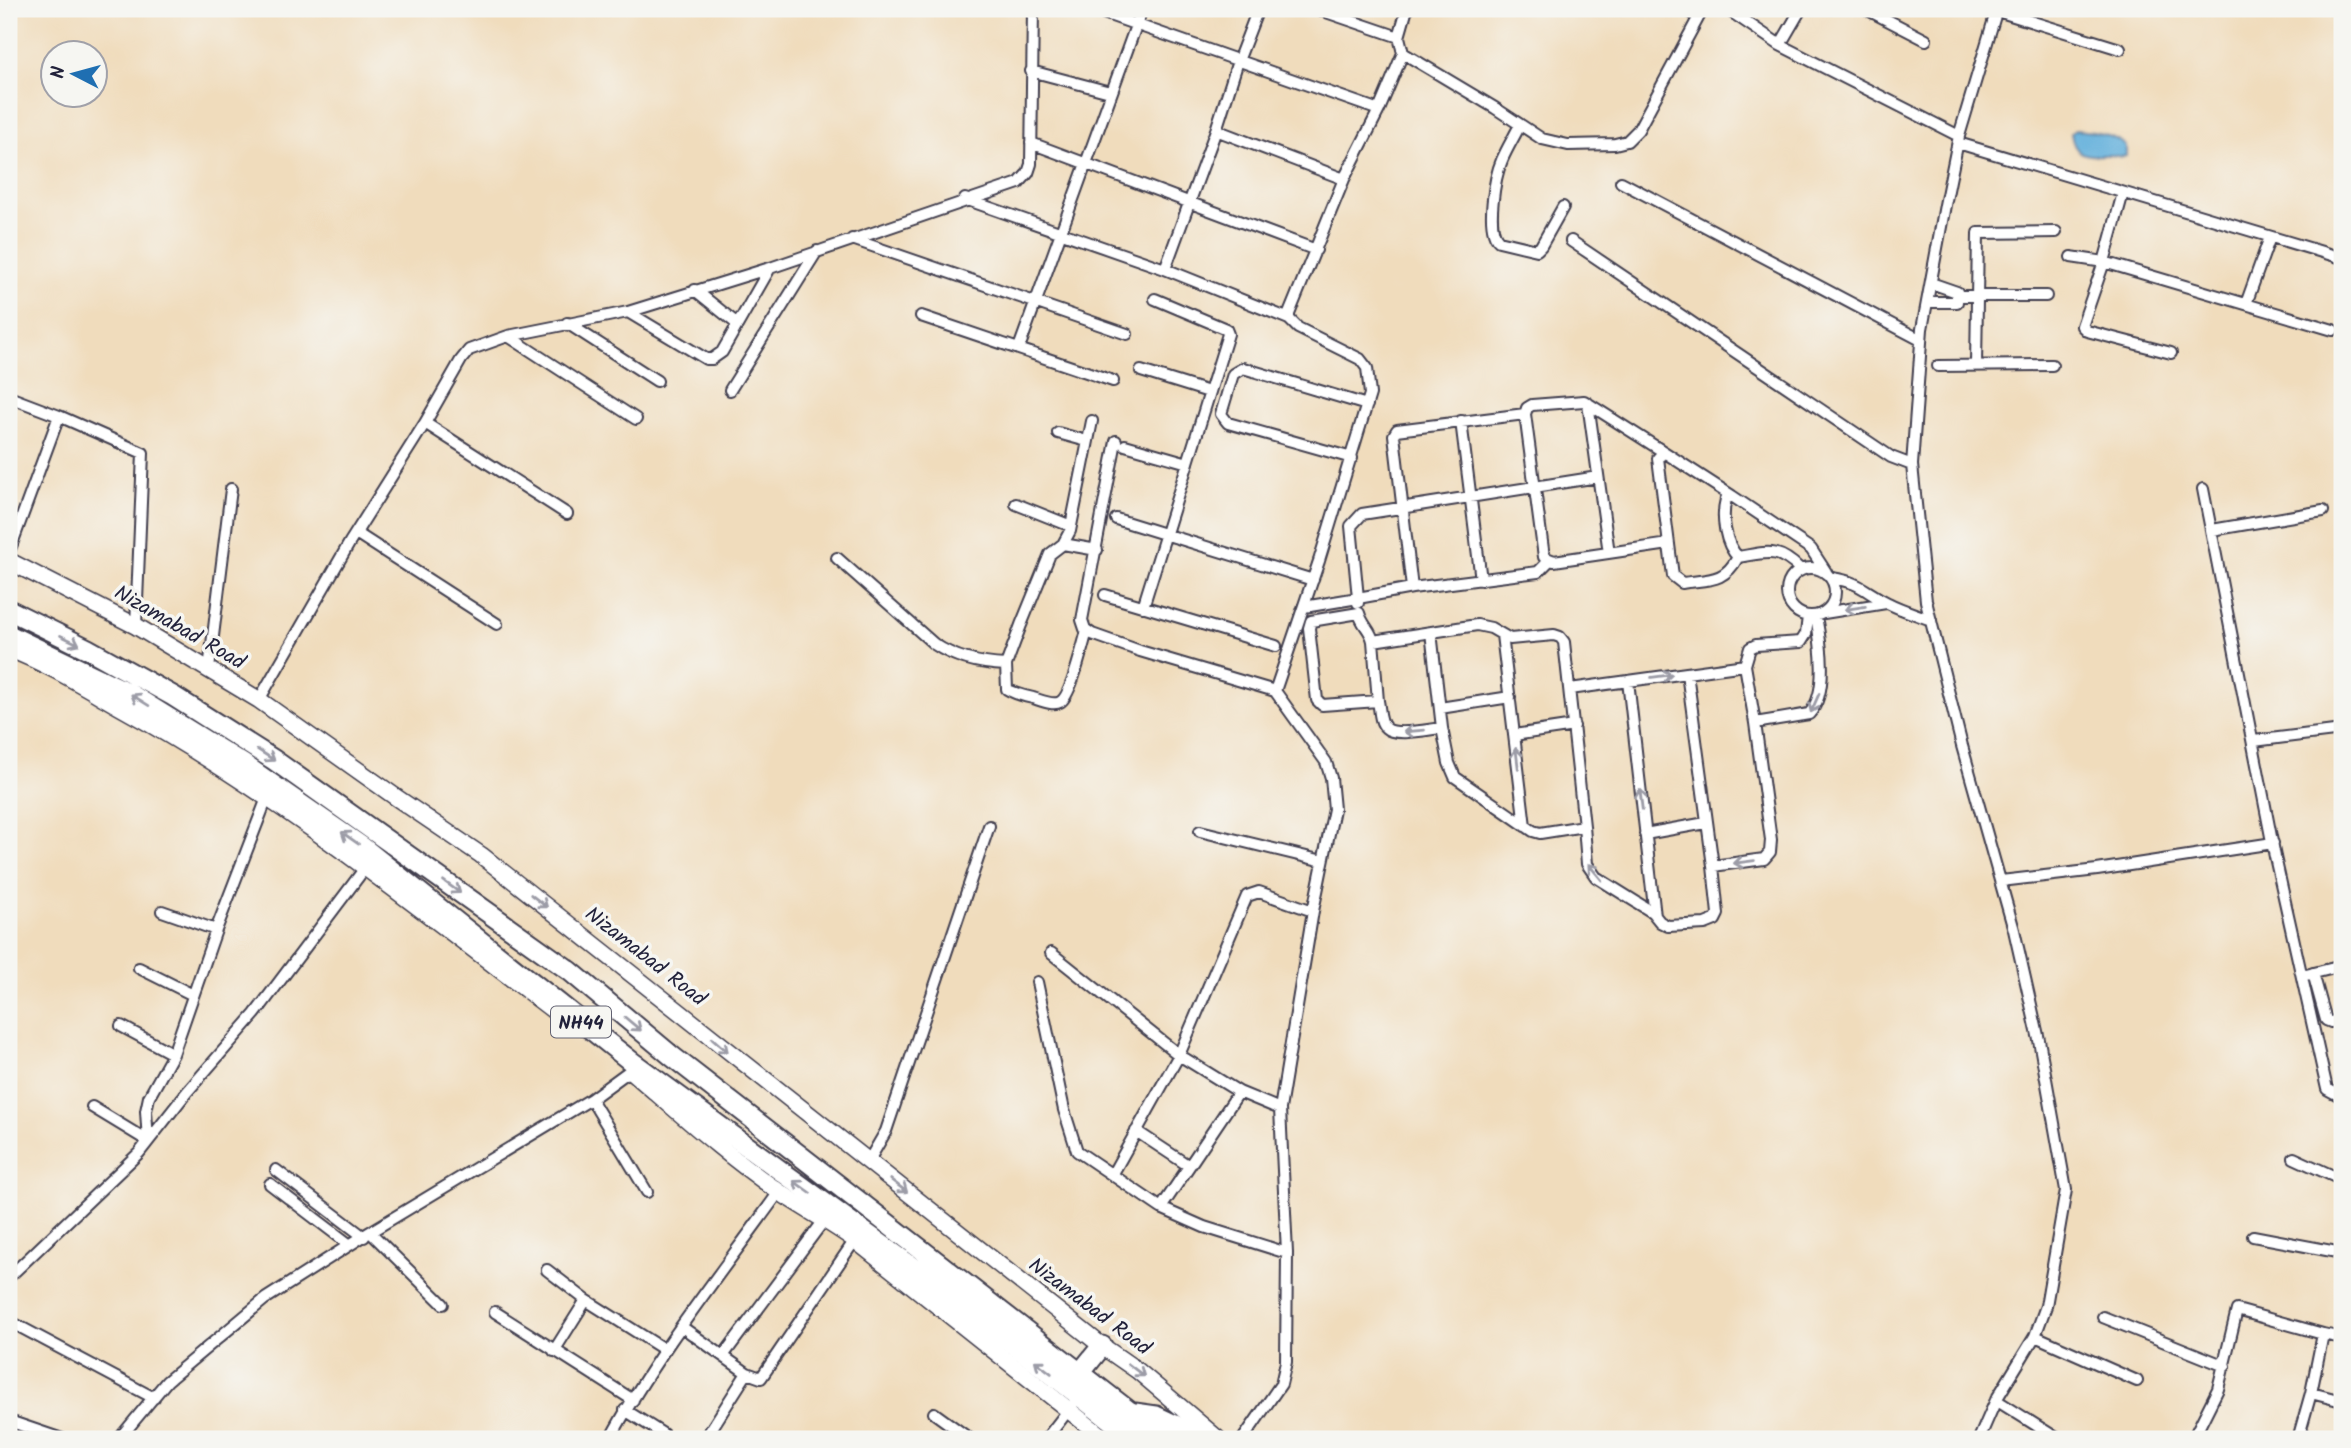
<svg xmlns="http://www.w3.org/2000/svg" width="2351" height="1448" font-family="Kalam,sans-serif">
	<rect width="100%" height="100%" fill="#f6f6f2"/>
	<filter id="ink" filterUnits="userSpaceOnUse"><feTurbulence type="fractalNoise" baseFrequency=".0143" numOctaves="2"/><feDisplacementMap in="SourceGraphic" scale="14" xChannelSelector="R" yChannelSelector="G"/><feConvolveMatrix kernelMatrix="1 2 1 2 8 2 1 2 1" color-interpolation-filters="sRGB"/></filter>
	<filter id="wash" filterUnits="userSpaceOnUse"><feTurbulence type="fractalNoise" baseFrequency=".00686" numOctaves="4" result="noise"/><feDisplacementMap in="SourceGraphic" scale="28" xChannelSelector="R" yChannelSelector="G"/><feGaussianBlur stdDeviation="1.57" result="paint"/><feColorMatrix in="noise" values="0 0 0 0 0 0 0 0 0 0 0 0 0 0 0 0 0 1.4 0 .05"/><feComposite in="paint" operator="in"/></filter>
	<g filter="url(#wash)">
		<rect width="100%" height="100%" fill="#f0dcbc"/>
		<!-- water -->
		<path fill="#61afdb" stroke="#42688b" stroke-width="2" d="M2075,130C2092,131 2113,134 2126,146V156C2120,158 2117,155 2110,155C2089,155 2074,159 2071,133Z"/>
	</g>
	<g filter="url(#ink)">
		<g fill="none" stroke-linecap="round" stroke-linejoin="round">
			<defs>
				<path id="street" d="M1092,9L1379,110
					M1317,9L1399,37
					M1685,9L1698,17
					M1727,9L1780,45L1959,136
					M1866,9L1926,40
					M1991,9L2120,49
					M1997,9L1959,136L1945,205L1922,329L1912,465L1926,601L1962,746L2014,930L2039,1040L2066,1190L2046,1306L2035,1336
					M1780,45L1801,9
					M1403,53L1495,108L1542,139L1568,145L1615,144L1627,141L1638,130L1703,9
					M1031,71L1110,92
					M1520,125C1514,137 1507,148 1502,160C1495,176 1485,230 1499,241L1537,250L1541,246L1563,207
					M1216,130L1344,179
					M1031,143L1316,250
					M1958,143L2342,258
					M1621,182L1921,340
					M2123,193L2104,262L2082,326L2087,331L2171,353
					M965,199L1165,269L1289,319
					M852,239L1127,334
					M1571,241L1891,457L1912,465
					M2071,257L2104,262L2333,330
					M1165,269L1216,130L1238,61L1258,9
					M695,290L736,323
					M1957,296H2046
					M1927,302H1957V292L1931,283
					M2246,304L2270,237
					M628,312L706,359H712L722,352L770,268
					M921,316L1113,381
					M567,323L657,381
					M508,336L636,419
					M1019,348L1142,9
					M1938,366L2052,365
					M1976,366L1978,233L2056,232
					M1141,371L1209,392
					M730,390L817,251
					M9,397L59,416
					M1588,403L1609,553
					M1461,421L1481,580
					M425,423L567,514
					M1058,433L1087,441
					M1116,441L1082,620L1085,629L1092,634L1140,651L1275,691
					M1125,445L1188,463
					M1664,452L1584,401L1532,405L1527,408L1525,414L1544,557L1554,561L1669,544
					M1352,458L1228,423L1221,414L1233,374L1243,368L1367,405
					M2203,489L2275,857L2327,1089L2342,1097
					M1732,496L1664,452L1658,458L1673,576L1682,583C1709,579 1724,583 1738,557
					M1016,504L1071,526
					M1116,519L1313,580
					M2212,530L2323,511
					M356,533L497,624
					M1063,544L1097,550
					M9,552L59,416L143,453L136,626
					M837,558L934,644C955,658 981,664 1006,665
					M1549,561L1538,572L1412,588L1358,598L1351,526L1362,514L1598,477
					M1787 592a24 24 0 1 1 48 0a24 24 0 1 1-48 0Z
					M1801,570C1777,547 1769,552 1738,557C1725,544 1721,517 1726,499L1732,496L1811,549L1826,572
					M1832,578C1863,583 1863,591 1888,603C1901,610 1916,614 1931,620
					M1412,588L1394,435L1397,430L1525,414
					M1105,595L1276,646
					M1143,607L1228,334L1226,329L1155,299
					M1304,607L1358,598V603
					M1824,613L1886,603
					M1087,631C1083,644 1071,697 1060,702C1053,706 1040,700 1033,698C1024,696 1015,694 1007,689L1006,665L1021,625L1050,554L1063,544L1070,531L1092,421
					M1431,632L1442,728
					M1502,635L1525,826
					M1373,641L1378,701
					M1745,665L1755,723
					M209,669L231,489
					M1687,673L1713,866
					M1628,681L1655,916
					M1570,689L1745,665L1750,648L1756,645L1801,642L1806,634L1808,616
					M259,700L350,542L425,423L461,360L469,350L508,336L628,312L770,268L1019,183L1028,173L1031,164L1033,9
					M1440,708L1510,697
					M1514,735L1574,726
					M2254,741L2342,730
					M1584,826L1564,642L1560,637L1554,635L1510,639L1491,628L1477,625L1373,641C1371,630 1362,625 1359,613L1311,621L1309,628L1317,700L1322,705L1378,701C1380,709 1379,722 1386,728C1395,737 1430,729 1442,728L1449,763L1455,777L1533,831L1540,833L1584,826L1587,864L1596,877L1652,912L1660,922L1668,926L1705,924L1715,920L1718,914L1713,866L1764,859L1770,852L1771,840L1755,723L1809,714C1829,693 1821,643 1816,616
					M1200,831L1323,861
					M1645,834L1706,823
					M2001,881L2097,870L2273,843
					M162,911L216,930
					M1051,953L1179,1055L1239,1092L1280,1109
					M139,968L193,995
					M2313,973L2326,1020L2331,1022L2342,1019
					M2306,975L2342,966
					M1037,982L1064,1110L1077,1151L1161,1208L1204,1227L1287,1253
					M121,1026L173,1054
					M591,1099L647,1192
					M92,1107L148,1141
					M1136,1131L1189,1166
					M148,1141L146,1111L149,1097L173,1054L216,930L267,798
					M2294,1158L2342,1180
					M868,1162L886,1131L989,826
					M276,1170L364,1237
					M1112,1175L1179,1055L1247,896L1259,892L1313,911
					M270,1184L350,1245
					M1161,1208L1239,1092
					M370,1232L443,1304
					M2253,1236L2342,1253
					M547,1270L586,1300L665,1350
					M9,1277L139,1153L187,1092L255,1014L365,868
					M495,1312L633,1400
					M2103,1317L2225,1366
					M9,1321L154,1398
					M682,1327L747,1373L761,1378L855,1240
					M2323,1334L2342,1338
					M554,1351L586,1300
					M723,1356L825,1219
					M2311,1393L2342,1401
					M1996,1400L2058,1439
					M625,1410L663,1434
					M934,1413L970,1439
					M9,1421L62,1439
					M119,1439L167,1381L265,1299L370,1232L591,1099L636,1066
					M610,1439C657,1352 721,1273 779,1192
					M705,1439L747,1373
					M1046,1439L1080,1395
					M1243,1439L1281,1384L1286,1362L1287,1253L1280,1109L1313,911L1334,809L1331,778L1326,762L1275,691L1319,561L1370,394L1367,368L1360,359L1298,328L1289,319V314L1344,179L1379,110L1403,53L1399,37L1407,9
					M1979,1439L1996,1400L2035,1336L2137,1381
					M2193,1439L2218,1389L2237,1310L2323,1334L2311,1393L2298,1439"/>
				<path id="secondary" d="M9,561L136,626L259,700L397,798L481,855L1102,1346L1138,1371L1218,1439
					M9,649C49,664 85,687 122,708C276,793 415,905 554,1011
					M632,1072C680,1113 726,1155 778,1191C803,1208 830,1222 855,1240L1105,1439"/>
				<path id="highway" d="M9,610L88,649L173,696L274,760L570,971L673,1057L1165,1439
					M9,635L127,692L243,764L361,846L632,1062L934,1283L1135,1439
					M1081,1372L1102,1346
					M1135,1413L1156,1416L1205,1439"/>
			</defs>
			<!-- street casing -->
			<use href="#street" stroke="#413e4e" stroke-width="14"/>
			<!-- secondary casing -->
			<use href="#secondary" stroke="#413e4e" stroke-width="19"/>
			<!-- highway casing -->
			<use href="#highway" stroke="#413e4e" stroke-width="23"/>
			<!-- street -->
			<use href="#street" stroke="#fff" stroke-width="10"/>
			<!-- secondary -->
			<use href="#secondary" stroke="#fff" stroke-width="16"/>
			<!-- highway -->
			<use href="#highway" stroke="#fff" stroke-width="19"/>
		</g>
		<!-- one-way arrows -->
		<defs><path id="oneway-shaft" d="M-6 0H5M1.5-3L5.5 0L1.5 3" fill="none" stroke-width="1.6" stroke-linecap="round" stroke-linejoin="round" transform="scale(1.75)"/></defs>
		<g stroke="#9c9ca7">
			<use href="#oneway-shaft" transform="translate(1855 608) rotate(171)"/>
			<use href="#oneway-shaft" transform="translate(70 640) rotate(26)"/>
			<use href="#oneway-shaft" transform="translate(1662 676) rotate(-8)"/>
			<use href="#oneway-shaft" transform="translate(140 700) rotate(-148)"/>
			<use href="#oneway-shaft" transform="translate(1815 703) rotate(114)"/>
			<use href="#oneway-shaft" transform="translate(1414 731) rotate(175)"/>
			<use href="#oneway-shaft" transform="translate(266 755) rotate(33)"/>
			<use href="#oneway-shaft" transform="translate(1517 758) rotate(-97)"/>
			<use href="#oneway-shaft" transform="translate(1641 799) rotate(-97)"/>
			<use href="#oneway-shaft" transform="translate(350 838) rotate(-145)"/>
			<use href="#oneway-shaft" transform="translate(1744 862) rotate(172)"/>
			<use href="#oneway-shaft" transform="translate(1595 872) rotate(-130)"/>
			<use href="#oneway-shaft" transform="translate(452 887) rotate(36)"/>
			<use href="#oneway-shaft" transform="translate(539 901) rotate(38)"/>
			<use href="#oneway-shaft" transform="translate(633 1024) rotate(40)"/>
			<use href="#oneway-shaft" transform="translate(720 1045) rotate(41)"/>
			<use href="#oneway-shaft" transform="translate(899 1186) rotate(38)"/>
			<use href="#oneway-shaft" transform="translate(802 1187) rotate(-144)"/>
			<use href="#oneway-shaft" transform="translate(1043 1367) rotate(-142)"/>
			<use href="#oneway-shaft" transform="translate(1136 1370) rotate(37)"/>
		</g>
	</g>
	<g text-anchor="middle" stroke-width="7" stroke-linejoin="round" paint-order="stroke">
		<!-- shield labels -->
		<rect fill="#f6f6f2" stroke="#626272" stroke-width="2" x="551" y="1006.5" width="60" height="31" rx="5"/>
		<g font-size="19" font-weight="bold" fill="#22223b">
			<text x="581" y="1029">NH44</text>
		</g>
		<!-- street labels -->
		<g font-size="21" fill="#22223b" stroke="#f6f6f2">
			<text transform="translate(180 627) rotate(30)" y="7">Nizamabad Road</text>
			<text transform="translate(646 956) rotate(38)" y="7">Nizamabad Road</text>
			<text transform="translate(1090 1306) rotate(37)" y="7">Nizamabad Road</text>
		</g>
	</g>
	<!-- margin -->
	<rect width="2351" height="1448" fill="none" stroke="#f6f6f2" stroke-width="35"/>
	<!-- north arrow -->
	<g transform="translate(74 74) rotate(276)"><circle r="33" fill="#f6f6f2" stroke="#a1a1a9" stroke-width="2"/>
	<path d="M0-5L12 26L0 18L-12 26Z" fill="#1f6fb2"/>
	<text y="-10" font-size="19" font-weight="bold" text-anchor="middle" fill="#22223b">N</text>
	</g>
</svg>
